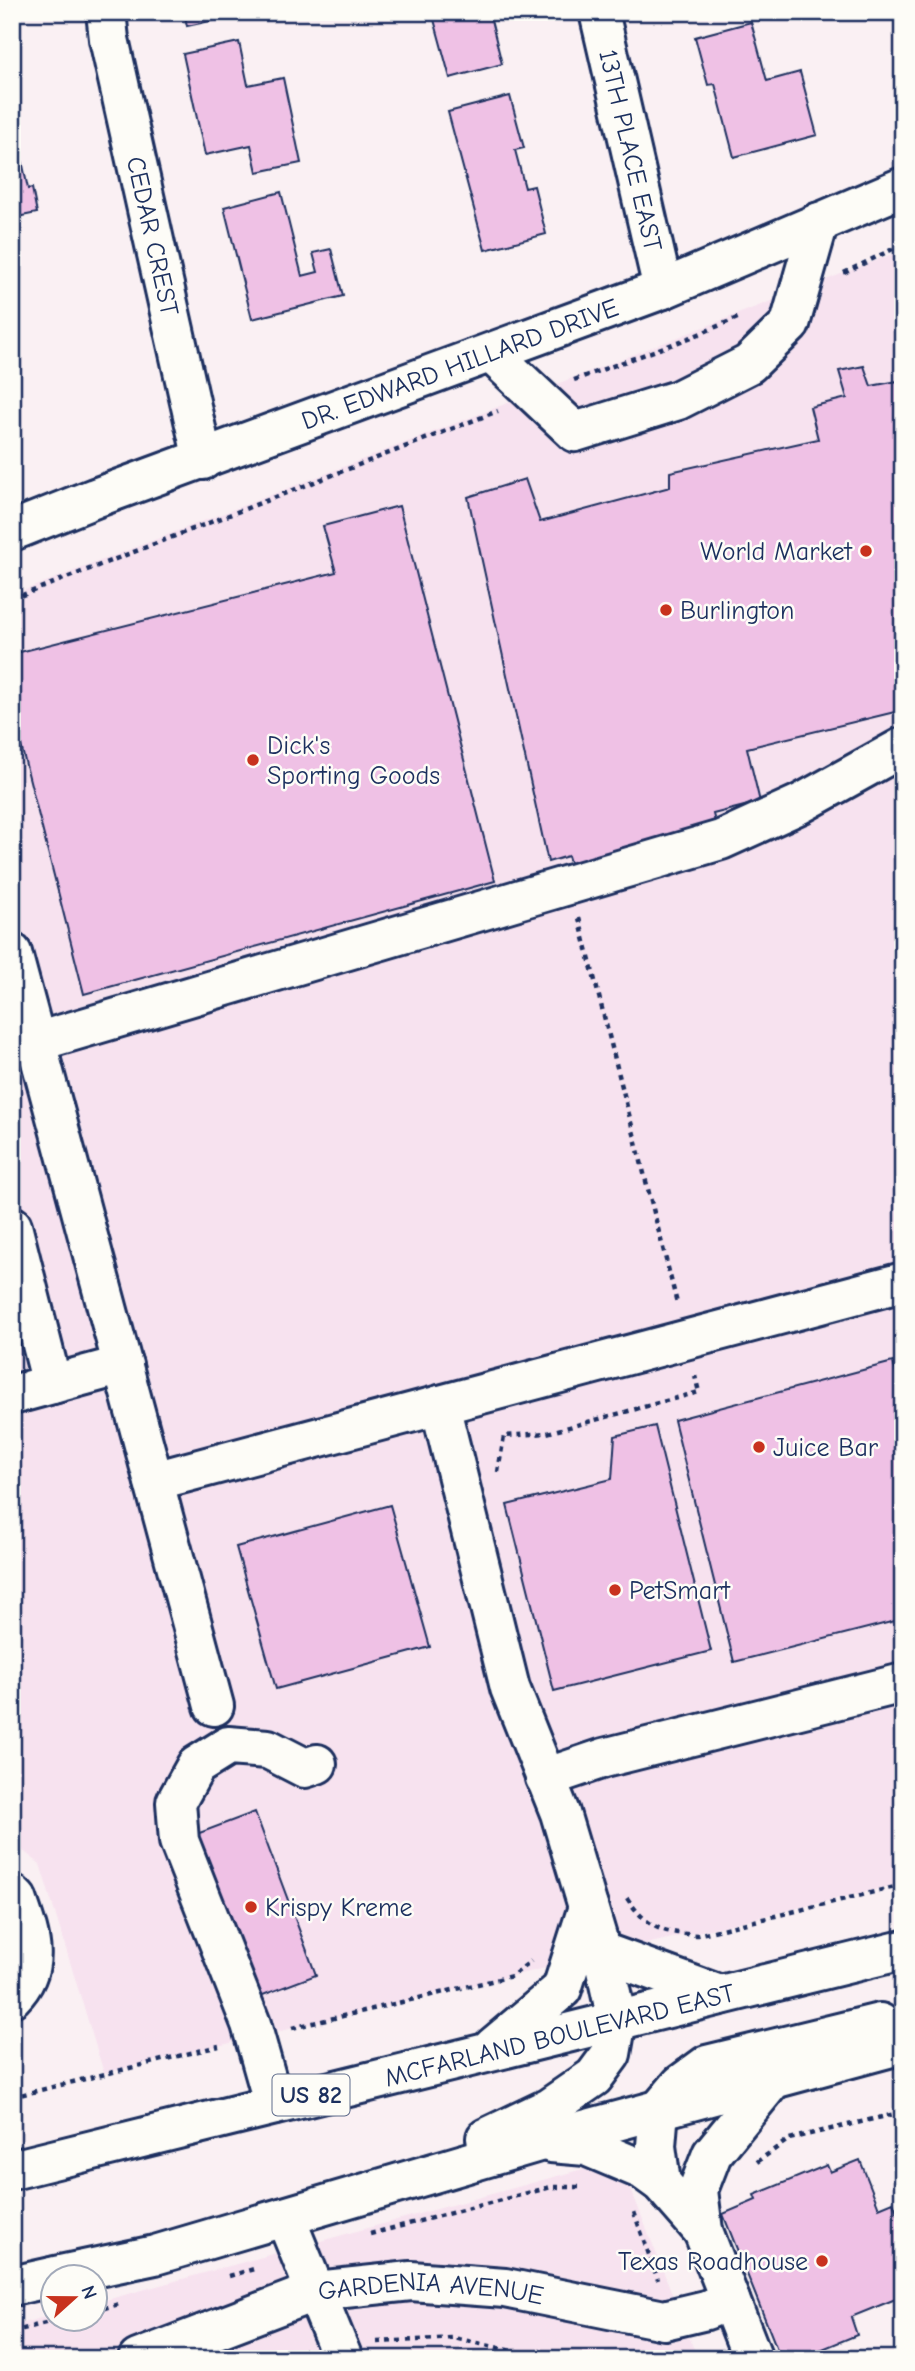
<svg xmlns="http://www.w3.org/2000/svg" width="915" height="2371" font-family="'Comic Neue',sans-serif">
	<rect width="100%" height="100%" fill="#faf0f3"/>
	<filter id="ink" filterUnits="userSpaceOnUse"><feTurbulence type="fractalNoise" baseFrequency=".0143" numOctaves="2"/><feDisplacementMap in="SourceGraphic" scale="14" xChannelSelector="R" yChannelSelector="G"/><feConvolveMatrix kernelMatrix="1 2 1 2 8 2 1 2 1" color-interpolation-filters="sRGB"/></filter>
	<g filter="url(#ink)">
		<!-- built -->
		<path fill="#f7e2ef" d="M903,250V1883L104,2073L40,1864L12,1842V595Z
			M619,2159L698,2359H12V2326L52,2315V2318H94L95,2303Z"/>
		<!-- building -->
		<path fill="#efc1e5" stroke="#1b2f5e" stroke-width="2" d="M184,12H243V14L187,26Z
			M432,12H493L495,19L491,20L502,64L450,78Z
			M751,22L767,81L800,72L817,135L734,157L715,84L708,85L695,37Z
			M239,42L248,85L283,78L301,163L257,172L251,145L205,155L183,54Z
			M510,96L524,148L515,150L525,188L534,186L546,234L485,250L448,112Z
			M12,113L28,189L32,188L37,213L12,218Z
			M281,192L302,276L318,272L313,253L331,249L343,296L252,319L224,207Z
			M864,366L871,386L903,380V668L895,670L903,710L747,748L760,802L713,814L719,837L573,872L568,856L548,862L468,497L525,479L540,522L670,487V472L818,439L810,407L847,398L839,371Z
			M399,506L495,881L84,994L12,710V654L336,572L323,526Z
			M893,1362L903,1397V1619L734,1662L674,1420Z
			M655,1426L711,1651L554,1691L507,1505L612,1479L615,1436Z
			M390,1505L430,1647L276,1689L236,1547Z
			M255,1812L316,1975L247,2001L186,1838Z
			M860,2160L879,2208L893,2202L903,2226V2296L851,2317L857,2335L798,2359H781L723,2214L756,2200L754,2195L827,2165L830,2172Z"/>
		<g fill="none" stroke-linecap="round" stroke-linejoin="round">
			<defs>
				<g id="minor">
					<path id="s1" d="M106,12L109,39L203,460"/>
					<path id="s2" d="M599,12L663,289"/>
					<path d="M491,353L575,432L678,400L749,364L790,324L819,222"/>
					<path id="s3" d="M12,531L95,498L663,289L903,187"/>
					<path d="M12,953L214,1706"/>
					<path d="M36,1042L721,840L800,804L903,747"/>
					<path d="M12,1226L52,1384"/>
					<path d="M12,1395L123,1365"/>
					<path d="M440,1405L510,1688L560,1813L597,1937"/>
					<path d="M154,1481L903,1282"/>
					<path d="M545,1778L604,1758L903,1683"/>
					<path d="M12,1894L17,1899C29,1934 43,1966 12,1997"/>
					<path d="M274,2105L251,2024L179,1841L176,1802L196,1766L228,1746L268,1749L305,1768L317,1764"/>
					<path d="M285,2217L343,2359"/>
					<path d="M703,2231L753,2359"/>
					<path id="s4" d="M138,2359L316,2291L411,2281L505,2288L664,2320L706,2310L730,2300"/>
				</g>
				<g id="highway">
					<path d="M602,1952L720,1995"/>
					<path d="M493,2047L562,1989L588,1907"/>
					<path d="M486,2138L549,2108L594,2077L611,2054L617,2020L602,1952"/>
					<path d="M551,2143L586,2146L643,2170L661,2183L703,2231"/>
					<path id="s5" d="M12,2170L903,1950"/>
					<path d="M661,2183L656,2146L659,2110L681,2084L707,2065L880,2023"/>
					<path d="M703,2231L698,2190L712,2154L774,2078"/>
					<path d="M55,2276L155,2255L539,2142L903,2044"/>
					<path d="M12,2286L52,2277"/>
				</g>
			</defs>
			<!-- minor casing -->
			<use href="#minor" stroke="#1b2f5e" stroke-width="44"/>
			<!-- highway casing -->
			<use href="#highway" stroke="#1b2f5e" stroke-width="44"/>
			<!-- path -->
			<path stroke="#1b2f5e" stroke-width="4.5" stroke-dasharray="5 5" stroke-linecap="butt" d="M844,273L903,244
				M574,380L692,337L742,316
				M12,599L498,411
				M579,918L677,1303
				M498,1472L504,1436L547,1433L699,1392L695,1376
				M627,1898C648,1929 661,1932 697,1935L903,1885
				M292,2028L512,1976L531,1961
				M12,2097L219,2046
				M757,2162L789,2139L903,2112
				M634,2212L658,2280
				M370,2234L551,2187H583
				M229,2276L254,2269
				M94,2311L119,2304
				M12,2332L64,2318
				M377,2342L454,2338L549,2359"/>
			<!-- minor -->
			<use href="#minor" stroke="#fdfcf7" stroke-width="38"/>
			<!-- highway -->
			<use href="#highway" stroke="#fdfcf7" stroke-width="38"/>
		</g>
	</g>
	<!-- markers -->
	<g fill="#c8321e" stroke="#fdfcf7" stroke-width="2.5">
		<circle cx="866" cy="551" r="7"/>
		<circle cx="666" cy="610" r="7"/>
		<circle cx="253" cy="760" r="7"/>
		<circle cx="759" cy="1447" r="7"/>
		<circle cx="615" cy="1590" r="7"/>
		<circle cx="251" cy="1907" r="7"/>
		<circle cx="822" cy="2261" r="7"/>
	</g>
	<g text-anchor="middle" stroke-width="5" stroke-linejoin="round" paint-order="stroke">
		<!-- shield labels -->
		<rect fill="#fdfcf7" stroke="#5f6c8c" stroke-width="2" x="272.5" y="2074.5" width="77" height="41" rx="5"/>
		<g font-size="24" font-weight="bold" fill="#1b2f5e">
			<text x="311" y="2103">US 82</text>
		</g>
		<!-- street labels -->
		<g font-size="26" fill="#1b2f5e" stroke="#fdfcf7">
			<text dy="9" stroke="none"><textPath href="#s2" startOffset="142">13TH PLACE EAST</textPath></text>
			<text dy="9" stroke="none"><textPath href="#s1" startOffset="229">CEDAR CREST</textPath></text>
			<text dy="9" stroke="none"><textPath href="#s3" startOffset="478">DR. EDWARD HILLARD DRIVE</textPath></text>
			<text dy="9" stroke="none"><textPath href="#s5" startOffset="564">MCFARLAND BOULEVARD EAST</textPath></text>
			<text dy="9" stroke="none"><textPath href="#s4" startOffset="306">GARDENIA AVENUE</textPath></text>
		</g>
		<!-- poi labels -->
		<g font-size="26" fill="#1b2f5e" stroke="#fdfcf7" text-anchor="start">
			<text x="852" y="560" text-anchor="end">World Market</text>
			<text x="680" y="619">Burlington</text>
			<text x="267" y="754">Dick's<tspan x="267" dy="30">Sporting Goods</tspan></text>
			<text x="773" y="1456">Juice Bar</text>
			<text x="629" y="1599">PetSmart</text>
			<text x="265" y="1916">Krispy Kreme</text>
			<text x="808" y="2270" text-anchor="end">Texas Roadhouse</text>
		</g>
	</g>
	<!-- margin -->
	<rect width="915" height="2371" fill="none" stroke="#fdfcf7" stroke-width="42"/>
	<rect x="21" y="21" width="873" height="2329" fill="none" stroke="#1b2f5e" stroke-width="2.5" filter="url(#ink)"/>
	<!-- north arrow -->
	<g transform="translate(74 2298) rotate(69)"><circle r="33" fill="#fdfcf7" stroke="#a3aaba" stroke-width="2"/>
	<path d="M0-5L12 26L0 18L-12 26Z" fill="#c8321e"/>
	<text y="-10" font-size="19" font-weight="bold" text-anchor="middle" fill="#1b2f5e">N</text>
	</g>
</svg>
